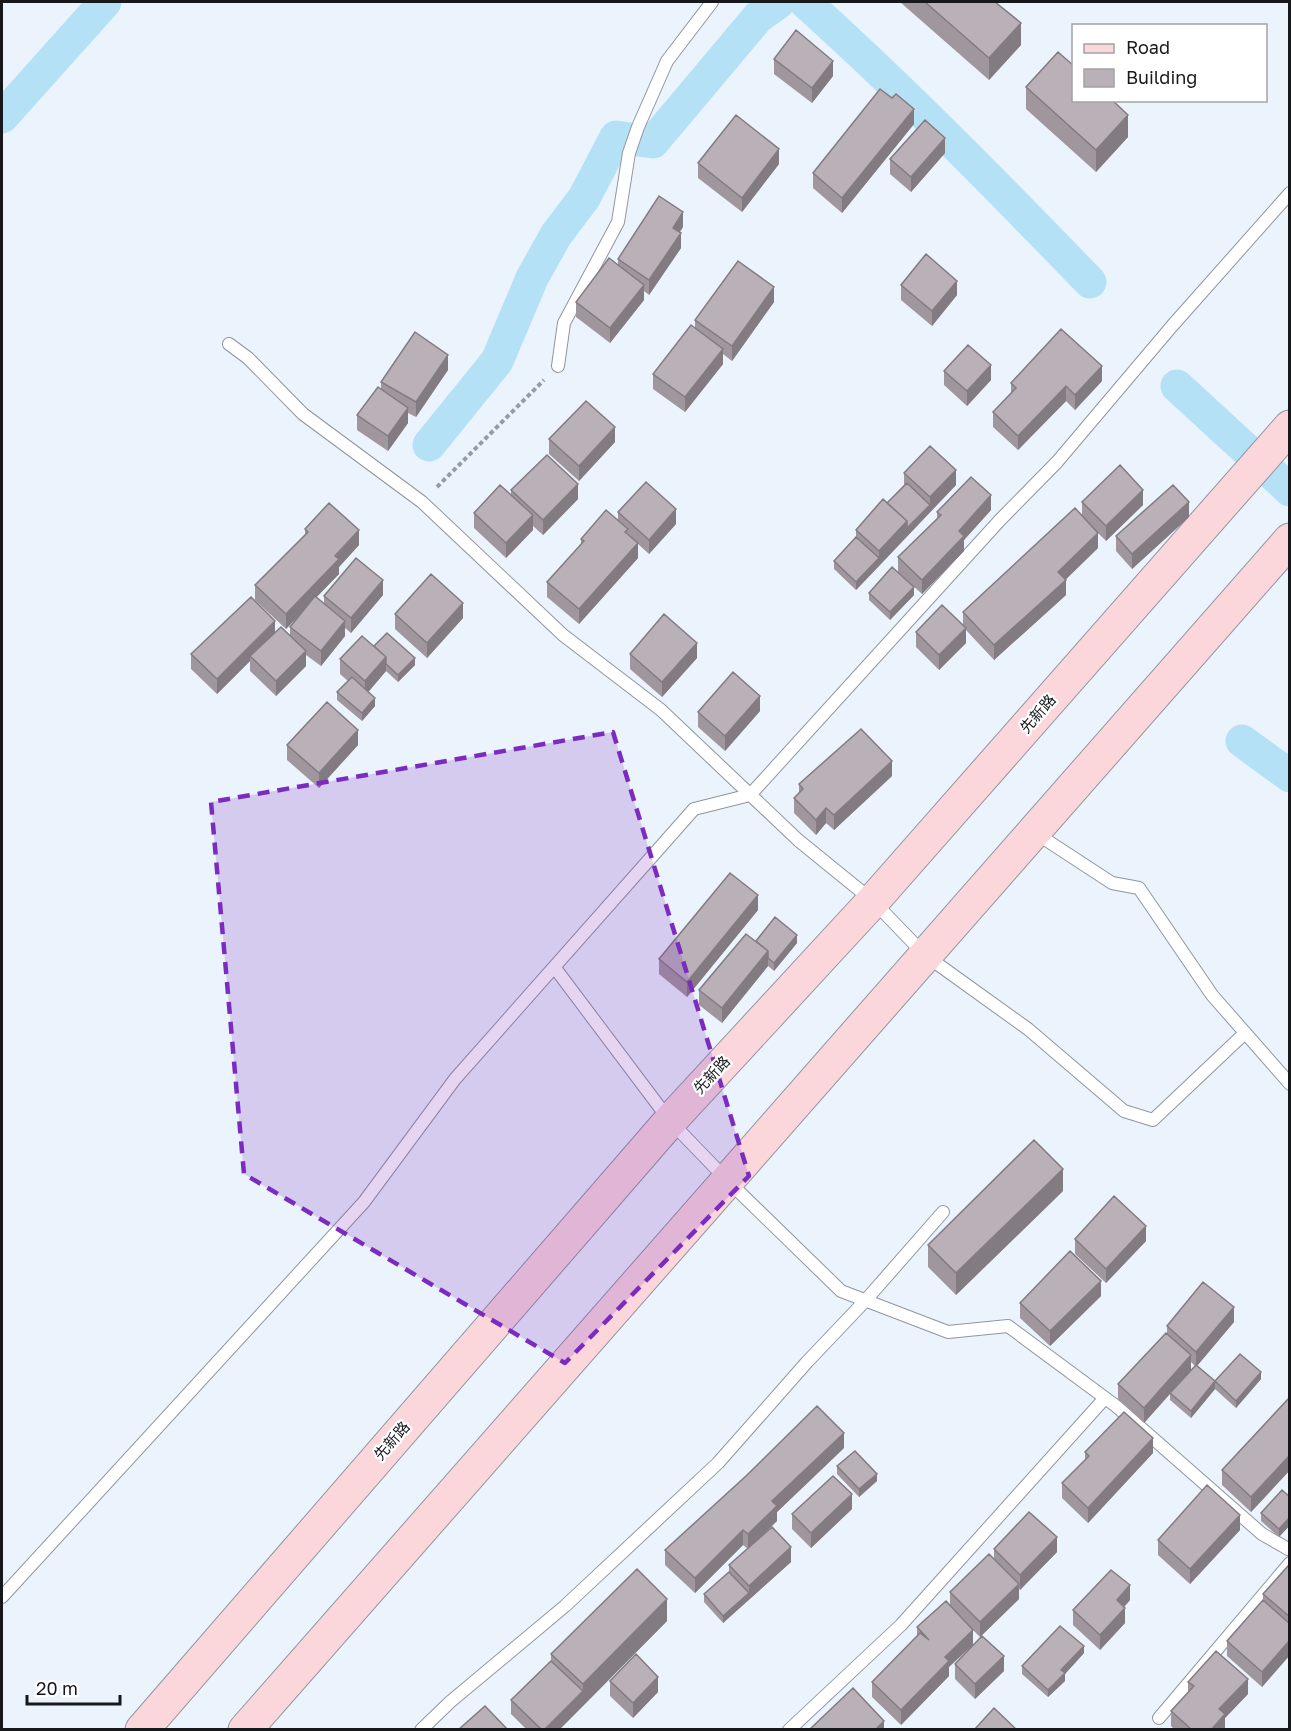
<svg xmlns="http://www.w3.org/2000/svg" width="1291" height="1731" font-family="'Golos Text','Noto Sans SC',sans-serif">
	<rect width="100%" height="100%" fill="#ebf3fc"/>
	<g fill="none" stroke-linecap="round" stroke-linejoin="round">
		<!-- canal -->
		<path stroke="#b5e1f6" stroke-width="33" d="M805,2C904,91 997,186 1090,282
			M2,117L105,2
			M1177,386L1290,490
			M429,445L497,361L532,278L556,235L584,198L616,137L653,142L758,17L779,2
			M1242,741L1290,776"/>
		<defs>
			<path id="lane" d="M229,344L248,358L303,414L422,502L563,635L661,710L798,840L873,901L925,955L1028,1029L1124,1111L1153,1120L1245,1033
				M558,366L564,323L618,222L629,153L638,127L667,61L712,2
				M1034,832L1112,883L1139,888L1212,995L1290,1084
				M555,968L670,1121L727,1180L841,1291L948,1332L1008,1326L1116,1406L1262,1534L1290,1550
				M2,1597L364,1202L455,1079L694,809L750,795L1000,520L1057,462L1172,326L1290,193
				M1159,1718L1290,1563
				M421,1730L450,1702L565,1606L718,1463L807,1362L865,1301L943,1212
				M789,1730L901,1625L1105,1398"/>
			<path id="secondary" d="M142,1730L670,1121L873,901L1290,427
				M245,1730L1290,540"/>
		</defs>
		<!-- lane casing -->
		<use href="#lane" stroke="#90969f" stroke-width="14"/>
		<!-- secondary casing -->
		<use href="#secondary" stroke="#90969f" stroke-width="35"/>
		<!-- path -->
		<path stroke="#969ca3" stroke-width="4" stroke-dasharray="4.5 3" stroke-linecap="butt" d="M437,487L544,380"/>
		<!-- lane -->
		<use href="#lane" stroke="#fff" stroke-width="12"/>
		<!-- secondary -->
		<use href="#secondary" stroke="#fbd7db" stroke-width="33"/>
	</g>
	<!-- wall -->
	<path fill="#a0979e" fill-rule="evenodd" d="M900,2H995L1021,45L989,80Z
		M774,59L833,76L812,103L774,74Z
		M1026,87L1128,137L1096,172L1026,109Z
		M914,124L842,213L813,188V173Z
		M945,153L911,192L890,174V159Z
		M698,163L779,164L742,212L698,178Z
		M683,227L679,232L681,248L649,295L644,291V300L610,343L576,317V302L618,265V259Z
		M901,285L957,295L932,326L901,300Z
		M774,302L732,361L723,354V364L685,412L653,389V374L695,328V320Z
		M448,370L416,417L408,413V423L388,451L357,430V415L381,389V382Z
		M944,371L991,380L967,406L944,385Z
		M1102,381L1075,410L1066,401L1018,450L993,427V412L1011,394V383Z
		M549,439L615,442L579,481L549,454Z
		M904,473L956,485L856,590L834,569V561L856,537V530L887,503L904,485Z
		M511,490L578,499L543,535L533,526V530L506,558L474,528V513L511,495Z
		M1082,502L1143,505L1106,541L1098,533V548L1066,579V595L994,660L966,630V643L939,670L916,647V632L963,625V612L1082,516Z
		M991,510L964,540V551L922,594L898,572V557L937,519V512Z
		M618,512L676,524L649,554L638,544V558L579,624L547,597V582L581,544V539L618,520Z
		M1189,517L1132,569L1116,551V536Z
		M305,529L359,545L339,567V574L316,597L324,604V596L383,595L351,633L345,628V636L321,666L306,655V666L276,696L250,671V661L217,694L191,669V654L275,633L290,635V627L299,615L286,629L255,600V585L305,535Z
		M869,593L914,595L890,620L869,600Z
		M395,614L463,618L427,658L395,629Z
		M374,646L415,665L398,682L386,671L368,692L375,706L362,721L337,700V692L348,681L340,674V659Z
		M630,654L697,658L662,697L630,669Z
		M760,711L725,751L698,727V712Z
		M287,745H358L319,788L287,760Z
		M892,776L834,830L826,823L816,835L794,813V798L799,794V784Z
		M758,910L687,997L659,974V959Z
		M756,941L797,943L774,971L768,966L722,1023L699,1005V990Z
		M1063,1191L956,1295L928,1267V1245Z
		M1075,1239L1146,1241L1106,1283L1075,1254Z
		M1101,1296L1050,1346L1020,1318V1303Z
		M1234,1322L1197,1366L1215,1381L1261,1379L1236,1408L1215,1389L1191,1418L1170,1400V1394L1144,1423L1118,1399V1384L1167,1334V1326ZM1191,1362L1195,1366L1181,1381L1191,1370Z
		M1290,1397V1470L1251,1512L1222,1485V1470Z
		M844,1448L777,1512V1521L753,1544L791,1562L723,1623L704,1602V1594L729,1572V1565L748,1549L743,1545L695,1593L665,1565V1550Z
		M1085,1452L1153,1453L1088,1523L1062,1498V1483L1085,1461Z
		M837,1466L877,1481L859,1497L837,1474Z
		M1290,1497V1525L1279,1537L1261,1521V1513Z
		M852,1509L811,1548L792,1529V1514Z
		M1240,1530L1190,1584L1158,1555V1540Z
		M994,1549L1057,1552L1020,1590L1019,1589V1599L980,1637L971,1628L949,1667V1676L901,1725L872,1697V1682L917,1636V1627L950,1605V1592L994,1559Z
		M1290,1567V1655L1262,1687L1227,1656V1641L1263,1601V1594Z
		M1130,1600L1124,1607L1125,1623L1100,1650L1073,1625V1610Z
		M667,1621L559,1730H527L511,1714V1700L551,1661V1654Z
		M1084,1653L1065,1674V1681L1048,1697L1022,1674V1666Z
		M955,1664L1004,1671L975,1699L955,1679Z
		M610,1681L658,1692L633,1718L610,1696Z
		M1188,1682L1248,1694L1225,1718L1224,1730H1175L1171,1726V1711L1188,1692Z"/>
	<!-- shaded-wall -->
	<path fill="#827b81" d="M1021,23V45L989,80V58Z
		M833,61V76L812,103V88Z
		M914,109V124L842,213V198Z
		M1128,115V137L1096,172V150Z
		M945,138V153L911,192V177Z
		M779,149V164L742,212V198Z
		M683,212V227L673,243V228Z
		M681,233V248L649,295V280Z
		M957,281V295L932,326V311Z
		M644,285V300L610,343V328Z
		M774,287V302L732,361V346Z
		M723,349V364L685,412V397Z
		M448,355V370L416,417V402Z
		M991,365V380L967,406V391Z
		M1102,366V381L1075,410V395Z
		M1066,386V401L1018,450V436Z
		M408,408V423L388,451V436Z
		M615,427V442L579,481V466Z
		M956,470V485L879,566V551L907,521L930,505V497Z
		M578,484V499L543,535V520Z
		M1143,490V505L1106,541V526Z
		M991,495V510L964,540V551L922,594V580L959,531Z
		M1189,502V517L1132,569V554Z
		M676,509V524L649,554V540Z
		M533,515V530L506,558V543Z
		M359,530V545L339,567V574L286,629V614Z
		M1098,533V548L1058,587V572Z
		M638,543V558L579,624V609Z
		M879,558V566L856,590V582Z
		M383,580V595L351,633V618Z
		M1066,580V595L994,660V645Z
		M914,587V595L890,620V612Z
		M463,603V618L427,658V643Z
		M275,621V636L250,656V661L217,694V679Z
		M345,621V636L321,666V651Z
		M966,628V643L939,670V655Z
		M697,643V658L662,697V682Z
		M306,651V666L276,696V681Z
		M386,657V671L365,696V681Z
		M415,658V665L398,682V675Z
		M760,696V711L725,751V736Z
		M375,698V706L362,721V713Z
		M358,730V745L319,788V773Z
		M892,761V776L834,830V815Z
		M826,808V823L816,835V820Z
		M758,895V910L687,997V982Z
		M797,935V943L774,971V963Z
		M768,951V966L722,1023V1008Z
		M1063,1169V1191L956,1295V1273Z
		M1146,1226V1241L1106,1283V1269Z
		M1101,1281V1296L1050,1346V1331Z
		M1234,1307V1322L1196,1367V1352Z
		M1191,1355V1370L1144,1423V1408Z
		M1261,1372V1379L1236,1408V1401Z
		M1215,1381V1389L1191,1418V1411Z
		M844,1433V1448L777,1512V1521L748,1549V1534L772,1501Z
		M1153,1438V1453L1088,1523V1508Z
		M1290,1455V1470L1251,1512V1497Z
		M877,1474V1481L859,1497V1489Z
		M852,1494V1509L811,1548V1533Z
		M1240,1515V1530L1190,1584V1569Z
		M1290,1517V1525L1279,1537V1529Z
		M743,1530V1545L695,1593V1578Z
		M1057,1537V1552L1020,1590V1575Z
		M791,1547V1562L723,1623V1616L749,1593V1586Z
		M1019,1584V1599L980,1637V1622Z
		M1130,1585V1600L1117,1615V1600Z
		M667,1599V1621L583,1706V1684Z
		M1125,1608V1623L1100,1650V1635Z
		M973,1630V1645L949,1667V1676L901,1725V1710L945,1657Z
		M1290,1640V1655L1262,1687V1672Z
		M1084,1646V1653L1065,1674V1681L1048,1697V1690L1061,1670Z
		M1004,1656V1671L975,1699V1684Z
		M658,1677V1692L633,1718V1703Z
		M1248,1679V1694L1225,1718V1729L1211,1730L1219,1709Z
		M583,1691V1706L559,1730H544Z
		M884,1721V1730H875Z"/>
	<!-- building -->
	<path fill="#bab0b8" stroke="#827b81" stroke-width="1.5" d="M925,2H995L1021,23L989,58Z
		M796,30L833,61L812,88L774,59Z
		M1058,52L1074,66V100H1112L1128,115L1096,150L1026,87Z
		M880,89L892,98L896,94L914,109L842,198L813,173Z
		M736,115L779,149L742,198L698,163Z
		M925,120L945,138L911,177L890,159Z
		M659,196L683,212L673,228L681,233L649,280L618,259Z
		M926,254L957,281L932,311L901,285Z
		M609,258L644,285L610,328L576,302Z
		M738,261L774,287L732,346L695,320Z
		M691,325L723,349L685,397L653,374Z
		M1061,329L1102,366L1075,395L1066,386L1018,436L993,412L1016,388L1011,383Z
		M415,332L448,355L416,402L381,382Z
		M968,345L991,365L967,391L944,371Z
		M378,387L408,408L388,436L357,415Z
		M586,401L615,427L579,466L549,439Z
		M930,446L956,470L930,497L904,473Z
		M547,455L578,484L543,520L511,490Z
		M1120,465L1143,490L1106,526L1082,502Z
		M971,477L991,495L959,531L964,536L922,580L898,557L941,515L937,512Z
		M646,482L676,509L649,540L618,512Z
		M907,483L930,505L907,528V521L887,503Z
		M500,485L533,515L506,543L474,513Z
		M1173,485L1189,502L1132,554L1116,536Z
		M883,499L907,521L879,551L856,530Z
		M329,503L359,530L335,556L339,559L286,614L255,585L308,532L305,529Z
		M1075,508L1098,533L1058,572L1066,580L994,645L963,612Z
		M606,510L628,529L625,532L638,543L579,609L547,582L584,541L581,539Z
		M856,537L879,558L856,582L834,561Z
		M356,558L383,580L351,618L324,596Z
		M892,567L914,587L890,612L869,593Z
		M431,574L463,603L427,643L395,614Z
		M315,596L345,621L321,651L290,627Z
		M251,597L275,621L217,679L191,654Z
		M942,605L966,628L939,655L916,632Z
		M664,614L697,643L662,682L630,654Z
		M281,627L306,651L276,681L250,656Z
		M387,633L415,658L398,675L386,664V657L374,646Z
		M362,636L386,657L365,681L340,659Z
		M733,672L760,696L725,736L698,712Z
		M352,677L375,698L362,713L337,692Z
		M327,702L358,730L319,773L287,745Z
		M861,729L892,761L834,815L826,808L816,820L794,798L803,789L799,784Z
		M730,873L758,895L687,982L659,959Z
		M775,917L797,935L774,963L768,958V951L756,941Z
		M746,934L768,951L722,1008L699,990Z
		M1034,1140L1063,1169L956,1273L928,1245Z
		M1114,1196L1146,1226L1106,1269L1075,1239Z
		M1070,1251L1101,1281L1050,1331L1020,1303Z
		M1203,1282L1234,1307L1196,1352L1167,1326Z
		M1166,1333L1191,1355L1144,1408L1118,1384Z
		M1240,1354L1261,1372L1236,1401L1215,1381L1191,1411L1170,1393L1196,1365L1215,1381Z
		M1290,1397V1455L1251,1497L1222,1470Z
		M817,1406L844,1433L772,1501L777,1506L748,1534L743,1530L695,1578L665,1550L746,1476Z
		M1124,1412L1153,1438L1088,1508L1062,1483L1089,1456L1085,1452Z
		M855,1451L877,1474L859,1489L837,1466Z
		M833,1476L852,1494L811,1533L792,1514Z
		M1207,1485L1240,1515L1190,1569L1158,1540Z
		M1282,1490L1290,1497V1517L1279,1529L1261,1513Z
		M1029,1512L1057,1537L1020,1575L994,1549Z
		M772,1527L791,1547L749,1586L729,1565Z
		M989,1554L1019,1584L980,1622L950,1592Z
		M1288,1566L1290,1567V1617L1263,1594Z
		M637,1569L667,1599L583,1684L551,1654Z
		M1111,1570L1130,1585L1117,1600L1125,1608L1100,1635L1073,1610Z
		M729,1572L749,1593L723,1616L704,1594Z
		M1263,1600L1290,1624V1640L1262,1672L1227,1641Z
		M946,1601L973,1630L945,1657L949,1661L901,1710L872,1682L920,1633L929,1640L917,1627Z
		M1060,1626L1084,1646L1061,1670L1065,1673L1048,1690L1022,1666Z
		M982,1636L1004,1656L975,1684L955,1664Z
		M1216,1651L1248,1679L1219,1709L1225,1714L1211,1730H1192L1171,1711L1194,1686L1188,1682Z
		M636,1654L658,1677L633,1703L610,1681Z
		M551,1661L583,1691L544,1730H542L511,1700Z
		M853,1688L884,1721L875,1730H809Z
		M485,1706L508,1730H458Z
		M994,1708L1017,1730H974Z"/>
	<!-- marked area -->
	<path fill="#7b2cbf" fill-opacity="0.2" stroke="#7b2cbf" stroke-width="4.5" stroke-dasharray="12 8" stroke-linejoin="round" d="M613,732L749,1176L565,1363L244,1174L211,802Z"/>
	<g text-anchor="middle" stroke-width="4.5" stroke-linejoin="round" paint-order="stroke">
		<!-- street labels -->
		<g font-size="15" fill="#16181c" stroke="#fff">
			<text transform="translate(1038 714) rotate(-49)" y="5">先新路</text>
			<text transform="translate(712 1075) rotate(-47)" y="5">先新路</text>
			<text transform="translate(392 1441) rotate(-49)" y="5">先新路</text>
		</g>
	</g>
	<!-- border -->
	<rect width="1291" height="1731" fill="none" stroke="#16181c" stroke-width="6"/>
	<!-- legend -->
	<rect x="1072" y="24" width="195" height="78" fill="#ffffff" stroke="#a2a3a4" stroke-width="1.5"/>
	<rect x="1084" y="44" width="30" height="9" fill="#fbd7db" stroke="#a2a3a4" stroke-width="1.5"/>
	<text x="1126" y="54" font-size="18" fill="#16181c">Road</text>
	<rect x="1084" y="69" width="30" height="18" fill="#bab0b8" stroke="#a2a3a4" stroke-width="1.5"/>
	<text x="1126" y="84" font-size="18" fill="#16181c">Building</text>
	<!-- scale -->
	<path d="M27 1695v9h93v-9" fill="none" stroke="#16181c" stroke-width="3"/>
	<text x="36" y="1695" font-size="18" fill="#16181c" stroke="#ffffff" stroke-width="4.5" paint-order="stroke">20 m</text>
</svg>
